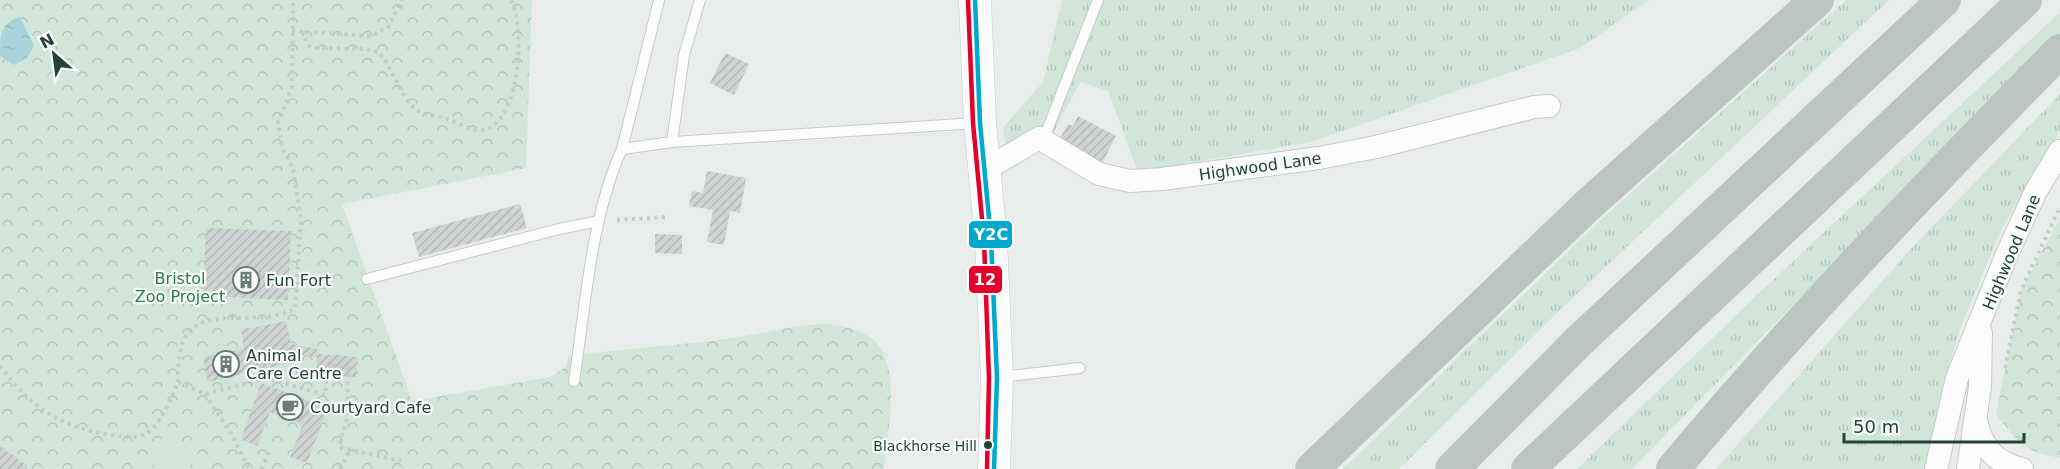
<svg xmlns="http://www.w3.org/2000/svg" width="2060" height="469" font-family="'DejaVu Sans',sans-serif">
	<defs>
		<pattern id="grass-tufts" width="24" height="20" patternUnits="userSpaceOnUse" patternTransform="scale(1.5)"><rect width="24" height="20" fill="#d1e6d8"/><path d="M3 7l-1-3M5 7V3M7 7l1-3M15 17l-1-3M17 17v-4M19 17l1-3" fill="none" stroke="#b3c6ba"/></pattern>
		<pattern id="forest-crowns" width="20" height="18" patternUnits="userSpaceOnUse" patternTransform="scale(1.5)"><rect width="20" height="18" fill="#d1e6d8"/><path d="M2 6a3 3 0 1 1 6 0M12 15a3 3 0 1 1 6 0" fill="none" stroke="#b3c6ba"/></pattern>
		<pattern id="water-ripples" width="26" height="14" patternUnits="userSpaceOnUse" patternTransform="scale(1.5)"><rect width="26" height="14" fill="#a9d4db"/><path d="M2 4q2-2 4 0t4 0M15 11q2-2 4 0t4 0" fill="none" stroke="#91b7bd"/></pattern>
		<pattern id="building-hatch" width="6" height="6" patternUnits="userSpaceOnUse" patternTransform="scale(1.5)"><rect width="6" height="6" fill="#cfd4d2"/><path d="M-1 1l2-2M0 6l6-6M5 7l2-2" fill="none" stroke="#b2b7b5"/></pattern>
	</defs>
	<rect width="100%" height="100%" fill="#e8edeb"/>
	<!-- grass -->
	<path fill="url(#grass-tufts)" d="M1062,0H1649L1580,48L1311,142L1138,172L1108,91L1080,82L1048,143L1015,167L1007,153L1003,128L1043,82Z
		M1846,0H1889L1563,307L1399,469H1343L1604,217Z
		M2060,12V34L1632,469H1577L1759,293Z
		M2060,94V131L2001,230L1962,324L1946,374L1927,469H1716L1908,252Z"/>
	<!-- forest -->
	<path fill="url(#forest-crowns)" d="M0,0H532L526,168L342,204L412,401L550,377L566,367L569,356C624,348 678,346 733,338C762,334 793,325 823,324C843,324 874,333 883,352C899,388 887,431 884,469H0Z
		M2060,218V458C2022,451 2019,443 1996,414L2021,290Z"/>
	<!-- garden -->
	<path fill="#d1e6d8" d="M159,438L195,446L190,469H153Z"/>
	<!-- water -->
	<path fill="url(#water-ripples)" d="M20,17L34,46L27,58L14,65L0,56C0,35 0,23 20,17Z"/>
	<!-- building -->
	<path fill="url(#building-hatch)" d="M725,53L749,64L734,95L710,83Z
		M1078,116L1116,136L1101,165L1058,142L1068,124L1073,126Z
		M707,171L746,178L740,213L730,211L724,245L707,242L713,210L689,206L692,191L703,193Z
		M520,204L527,228L419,257L412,233Z
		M206,228L291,231L288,300L203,296Z
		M655,234L682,235V254L655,253Z
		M286,321L291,344L318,349V354L358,357L356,377L316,374L317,357L293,355L294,362L208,382L203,357L244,349L241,330Z
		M261,383L328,408L307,463L290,457L303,424L270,412L257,446L241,439Z
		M0,446L28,466L26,469H0Z"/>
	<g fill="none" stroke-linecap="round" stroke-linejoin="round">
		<defs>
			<path id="service" d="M1039,138L1046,133L1098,0
				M672,142L684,55L700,0
				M622,149L659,0
				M367,279L559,229L599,221
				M1000,377L1080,368
				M574,381C586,305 590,220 622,149L672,142L977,123"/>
			<path id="minor" d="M985,170L1039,138L1099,174L1130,181L1162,179L1319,158L1376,147L1534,107L1549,106
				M1976,421C1982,447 1995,463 2022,469
				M1936,469L1957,378L2007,254L2036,191L2060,151
				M1968,469L1980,387L1981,333"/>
			<path id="secondary" d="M975,0L980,123L991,239L997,378L994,469"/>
			<path id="motorway" d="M1312,469L1588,205L1817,0
				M1452,469L1578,342L1944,0
				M1528,469L2025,0
				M1673,469C1794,324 1927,186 2060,51"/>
		</defs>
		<!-- service casing -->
		<use href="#service" stroke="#c5cac8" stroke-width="12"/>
		<!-- minor casing -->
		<use href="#minor" stroke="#c5cac8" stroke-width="24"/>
		<!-- secondary casing -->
		<use href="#secondary" stroke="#c3cbc8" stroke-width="33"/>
		<!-- motorway casing -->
		<use href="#motorway" stroke="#c3ccc9" stroke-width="34"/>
		<!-- path -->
		<path stroke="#c3ccca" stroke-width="4" stroke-dasharray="3 4.5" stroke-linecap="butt" d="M292,31L371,36L388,27L402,0
			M304,31L306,42L311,48L365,49L379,52C393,69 398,91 413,107C423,117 436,115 448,119C459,123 475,134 487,129C521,115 525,28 511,0
			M617,220L667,217
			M0,366C31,407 59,427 111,435C120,436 134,439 143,435C161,427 171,398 178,382L205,394L267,378L325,395L328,365L348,368L347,418L339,447L401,461
			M2005,368L2021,290L2060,207
			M178,382C175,287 241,334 295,309L301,219L293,168L282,148L278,123L292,86L293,0
			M205,394L232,435L249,469
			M262,469L269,450
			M340,469L350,450"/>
		<!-- service -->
		<use href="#service" stroke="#fcfcfc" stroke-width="10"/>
		<!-- minor -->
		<use href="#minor" stroke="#fcfcfc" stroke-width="22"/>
		<!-- secondary -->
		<use href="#secondary" stroke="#fcfcfc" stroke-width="32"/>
		<!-- motorway -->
		<use href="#motorway" stroke="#bcc4c2" stroke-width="33"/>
		<defs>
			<path id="bus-1" d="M975,0L980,123L991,239L997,378L994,469"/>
			<path id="bus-2" d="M968,0L973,123L984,240L989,378L987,469"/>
		</defs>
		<!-- bus-1 casing -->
		<use href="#bus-1" stroke="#f7fbf9" stroke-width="9"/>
		<!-- bus-2 casing -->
		<use href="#bus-2" stroke="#f7fbf9" stroke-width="9"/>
		<!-- bus-1 -->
		<use href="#bus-1" stroke="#00a9ce" stroke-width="4.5"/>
		<!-- bus-2 -->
		<use href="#bus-2" stroke="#e4002b" stroke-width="4.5"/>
	</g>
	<!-- icons -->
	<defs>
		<symbol id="building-ring" viewBox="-11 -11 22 22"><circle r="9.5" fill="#f7fbf9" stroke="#697e78" stroke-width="1.5"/><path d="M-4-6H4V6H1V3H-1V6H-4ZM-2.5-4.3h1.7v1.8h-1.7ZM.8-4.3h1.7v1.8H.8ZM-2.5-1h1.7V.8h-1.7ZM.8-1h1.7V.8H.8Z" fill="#697e78"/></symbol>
		<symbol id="cafe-ring" viewBox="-11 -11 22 22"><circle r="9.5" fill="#f7fbf9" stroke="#697e78" stroke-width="1.5"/><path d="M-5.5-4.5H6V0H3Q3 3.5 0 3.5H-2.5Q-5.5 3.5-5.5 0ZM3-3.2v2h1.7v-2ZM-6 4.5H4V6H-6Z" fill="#697e78"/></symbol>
	</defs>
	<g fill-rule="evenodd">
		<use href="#building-ring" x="231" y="265" width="30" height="30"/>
		<use href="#building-ring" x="211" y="349" width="30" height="30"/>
		<use href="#cafe-ring" x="275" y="392" width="30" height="30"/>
	</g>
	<!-- markers -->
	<circle fill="#24423a" stroke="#f7fbf9" stroke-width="2" cx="988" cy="445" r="5"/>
	<g text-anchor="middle" stroke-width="4.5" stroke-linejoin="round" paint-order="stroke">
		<!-- bus labels -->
		<g font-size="14" fill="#24423a" stroke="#f7fbf9" text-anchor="end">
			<text x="977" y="451">Blackhorse Hill</text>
		</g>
		<!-- street labels -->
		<g font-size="16" fill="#24423a" stroke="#f7fbf9">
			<text transform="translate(1260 166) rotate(-8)" y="6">Highwood Lane</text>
			<text transform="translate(2011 252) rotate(-67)" y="6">Highwood Lane</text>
		</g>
		<!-- park labels -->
		<g font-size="16" fill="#2d7a4b" stroke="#f7fbf9">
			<text x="180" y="284">Bristol<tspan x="180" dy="18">Zoo Project</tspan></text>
		</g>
		<!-- poi labels -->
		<g font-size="16" fill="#24423a" stroke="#f7fbf9" text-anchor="start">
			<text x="266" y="286">Fun Fort</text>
			<text x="246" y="361">Animal<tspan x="246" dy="18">Care Centre</tspan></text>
			<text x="310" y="413">Courtyard Cafe</text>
		</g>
	</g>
	<g stroke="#f7fbf9" stroke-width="2">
		<rect x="968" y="220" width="45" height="29" rx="6" fill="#00a9ce"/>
		<rect x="968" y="265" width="35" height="29" rx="6" fill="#e4002b"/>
	</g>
	<g font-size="16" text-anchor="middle" font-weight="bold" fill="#fff">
		<text x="991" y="240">Y2C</text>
		<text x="985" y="285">12</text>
	</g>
	<!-- north arrow -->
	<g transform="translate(54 54) rotate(332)" stroke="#f7fbf9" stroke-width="4.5" paint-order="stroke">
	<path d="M0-4.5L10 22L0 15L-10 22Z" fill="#24423a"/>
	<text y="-9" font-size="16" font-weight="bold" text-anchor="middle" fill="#24423a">N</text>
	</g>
	<!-- scale -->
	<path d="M1844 433v9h180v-9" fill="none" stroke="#24423a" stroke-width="3"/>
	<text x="1853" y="433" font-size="18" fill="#24423a" stroke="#f7fbf9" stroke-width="4.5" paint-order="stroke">50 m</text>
</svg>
